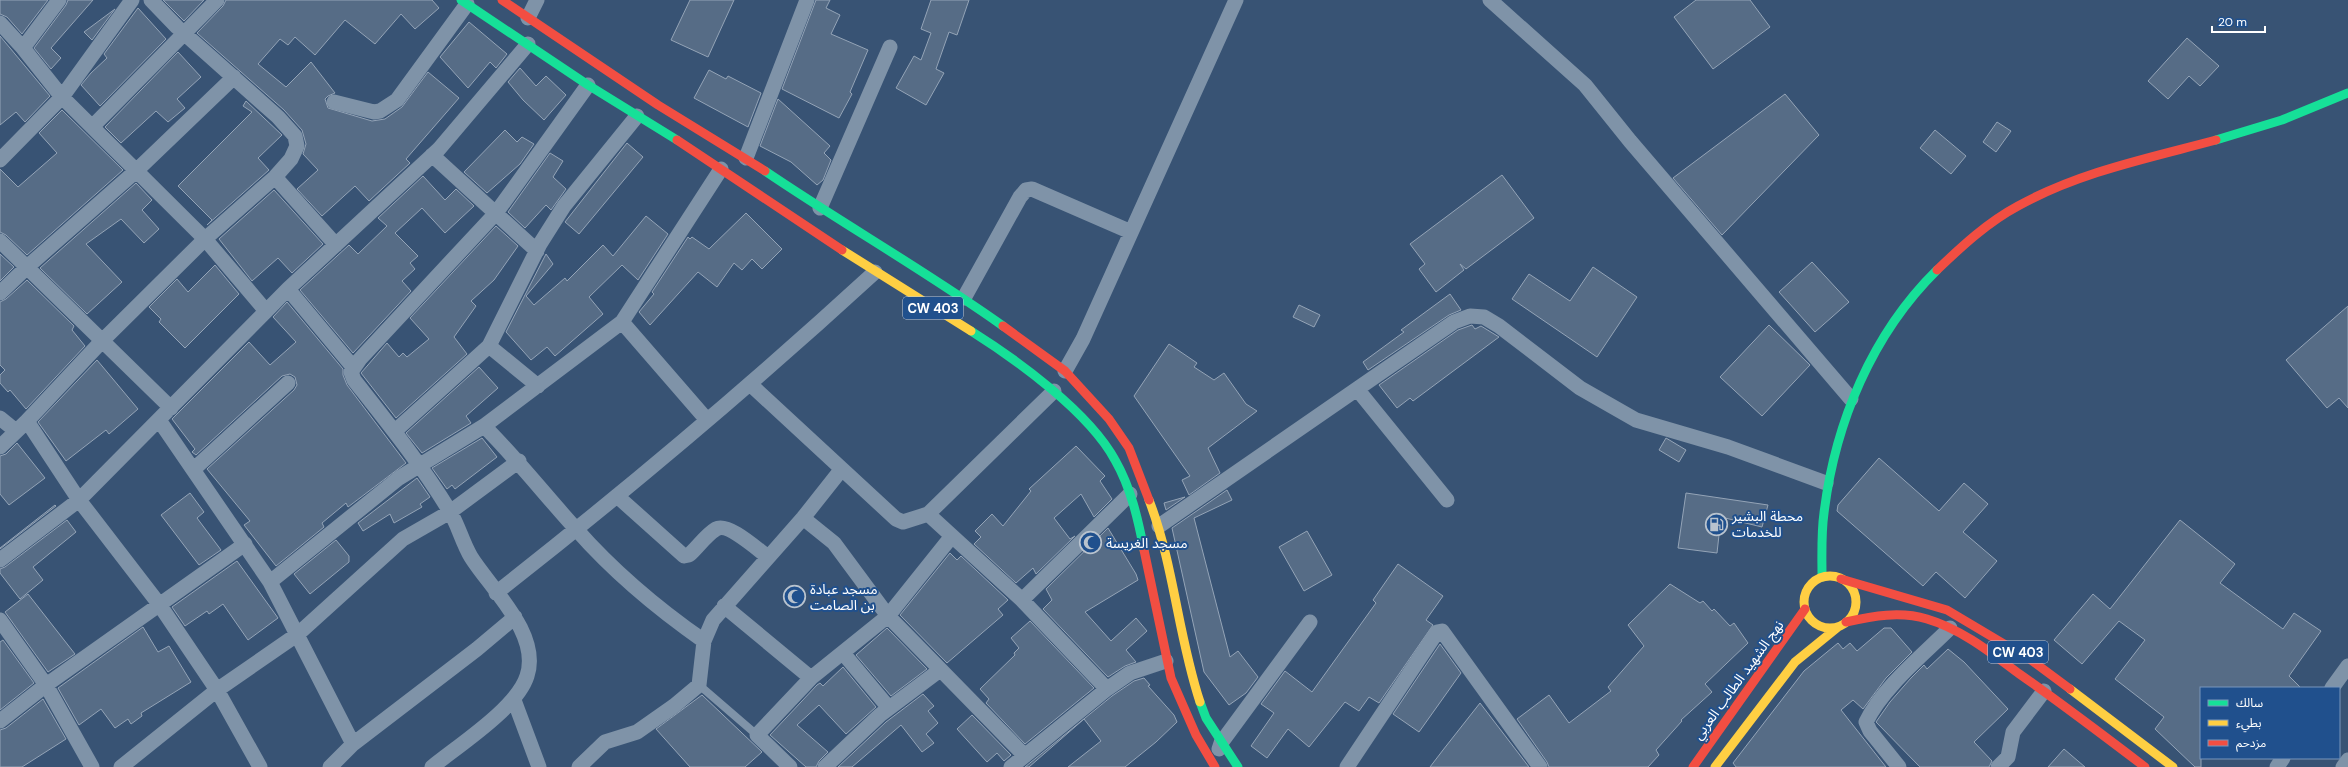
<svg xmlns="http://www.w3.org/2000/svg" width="2348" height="767" font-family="'DM Sans','Noto Sans Arabic',sans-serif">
	<rect width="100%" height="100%" fill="#385374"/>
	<!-- building -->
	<path fill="#566c86" stroke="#94a4b7" d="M0,0H48L22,34L7,17L0,14Z
		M68,0H93L51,48L61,58L51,69L34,48L66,5Z
		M163,0H204L184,21Z
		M226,0H432L439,8L415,29L401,14L375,44L345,20L315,55L295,37L288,45L280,39L258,64L286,87L311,62L335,93L328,96L325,99L328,108L372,121L385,119L402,107L428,72L459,98L406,159L410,163L369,201L355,186L322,216L297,189L318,170L303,154L306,144L302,130L284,110L197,33L223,6Z
		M690,0H734L708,57L671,40Z
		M816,0H830L826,8L840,15L831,34L868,50L850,92L852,94L839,118L782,89Z
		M931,0H969L957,35L949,32L936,69L944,73L926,105L896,88L914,56L921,60L931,33L921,29Z
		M1696,0H1750L1770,27L1713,69L1674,17Z
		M138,8L166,39L100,106L81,85L91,73L107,58L104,54Z
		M115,9L92,40L84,32Z
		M469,22L507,54L496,68L490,62L468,88L440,57Z
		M0,36L50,96L25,122L16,112L0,125Z
		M2187,38L2219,66L2200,86L2189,76L2168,99L2148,81Z
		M178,52L201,77L177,99L185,108L168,122L156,111L121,143L105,127Z
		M520,68L536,86L546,76L566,95L544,120L523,100L508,82Z
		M709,70L726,79L728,76L761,93L748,127L694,98Z
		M1785,94L1819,135L1722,235L1673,178Z
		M778,99L830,146L824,153L831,160L823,180L817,185L791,162L760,146Z
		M246,101L282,135L258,158L269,170L207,225L212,220L178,186L252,112L243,106Z
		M62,110L123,170L27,255L6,235L0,232V169L18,187L57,153L39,133Z
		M1997,122L2011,131L1996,152L1983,142Z
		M505,130L517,142L522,137L534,144L520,164L487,193L464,172Z
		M1935,130L1966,156L1951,174L1920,148Z
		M627,143L643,157L579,234L565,222Z
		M550,153L563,161L553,177L566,189L551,210L546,205L525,228L508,212Z
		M1502,175L1534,218L1466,269L1460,264L1464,270L1436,292L1419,269L1425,264L1410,244Z
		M423,176L445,200L456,189L474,206L445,233L422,208L395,233L418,256L410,263L415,269L402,281L411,291L353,353L300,290L349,245L358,254L387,226L378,218Z
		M136,183L152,200L142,210L159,229L144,243L121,219L86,244L122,282L87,314L40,268Z
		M274,190L323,244L292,273L278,258L252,281L219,239Z
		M746,213L782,249L762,269L752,259L742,270L734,263L717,287L698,272L650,325L639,312L654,294L652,292L688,237L690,239L692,237L709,249Z
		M646,216L668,234L638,280L622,265L589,297L603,314L555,356L547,347L531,360L506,332L546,254L553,264L526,296L534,305L565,278L567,281L603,245L613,256Z
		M496,226L518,246L494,280L471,301L476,306L454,337L467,354L396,418L361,373L387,343L399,357L403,353L407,357L429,339L410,318Z
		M0,254L14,267L0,281Z
		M1812,262L1849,302L1815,332L1779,292Z
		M215,265L239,294L185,348L159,322L161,319L149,307L177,279L188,292Z
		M1593,267L1637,297L1597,357L1512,299L1529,274L1570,301Z
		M27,280L74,326L72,330L85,346L26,409L10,390L8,392L0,383V375L5,370L0,365V302L6,299Z
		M1450,294L1461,310L1449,315L1368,370L1363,362L1404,332L1401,330Z
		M287,302L343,369V375L347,385L406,463L348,507L346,503L322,523L324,527L276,566L244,525L250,521L207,469L294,390L297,385L295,377L290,374L282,376L196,455L192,452L195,449L172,419L249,342L270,365L296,342L273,317Z
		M1299,305L1320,315L1314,327L1293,317Z
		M2348,306V408L2339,398L2327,408L2286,360Z
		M1472,325L1475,329L1481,326L1499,337L1413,401L1410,398L1397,408L1379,385L1458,330Z
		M1769,325L1810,365L1762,416L1720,377Z
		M1169,344L1197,363L1194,367L1214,380L1224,373L1246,404L1257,411L1208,448L1220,473L1189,495L1182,480L1190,476L1134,396Z
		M97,360L138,409L109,434L106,430L66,461L38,422Z
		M479,367L498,388L466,416L471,423L422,453L406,433Z
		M482,438L497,457L455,489L452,485L447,489L432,468Z
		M1666,438L1686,450L1679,462L1659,450Z
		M17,443L45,478L9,505L0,494V456L6,454Z
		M1076,446L1105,476L1100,481L1112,499L1094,517L1081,494L1054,518L1070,539L1075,536L1036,574L1033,568L1016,583L974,544L981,537L975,531L992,514L1003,526L1031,491L1029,489Z
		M1879,458L1939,511L1964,483L1988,504L1963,532L1997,561L1965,598L1936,572L1923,586L1837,511L1838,505Z
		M417,478L430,497L420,504L422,507L394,523L390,514L363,531L358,523Z
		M1227,490L1232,500L1194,518L1230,657L1238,651L1258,677L1246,693L1229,705L1204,672L1172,528Z
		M190,493L204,512L197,518L221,550L199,565L161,515Z
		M1686,493L1768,505L1762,527L1721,517L1717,553L1678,548Z
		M1185,497L1166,510L1164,503Z
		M55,505L56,506L0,549V548Z
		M67,520L76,532L33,567L43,580L20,599L0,573V569L5,567Z
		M2180,520L2235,564L2220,583L2283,629L2294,613L2321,631L2289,676L2301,688H2201V767H2195L2155,729L2164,717L2115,679L2145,640L2119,621L2082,664L2054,640L2093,594L2110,609Z
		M1108,528L1136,574L1138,580L1085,612L1111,641L1136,618L1147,631L1126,650L1136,662L1125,666L1108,677L1043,609L1052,600L1046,589Z
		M1307,531L1332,575L1304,591L1279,547Z
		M336,540L349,556V562L310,594L294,574Z
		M950,553L957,560L961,556L1008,600L998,609L1003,615L947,663L900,615Z
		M237,561L278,618L248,640L223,604L209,614L207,611L185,626L172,607Z
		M1398,564L1443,596L1426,620L1433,625L1379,703L1369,697L1359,711L1345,702L1309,747L1288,729L1267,758L1251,746L1274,713L1261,704L1285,671L1312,692L1376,603L1373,600Z
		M1670,584L1700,603L1703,601L1712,611L1714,609L1730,626L1734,623L1748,643L1705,684L1712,692L1681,720L1682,721L1656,750L1659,755L1648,767H1549L1547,762L1517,719L1549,695L1569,723L1611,691L1608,687L1644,646L1628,625Z
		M28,594L75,654L48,672L5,612Z
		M1030,621L1094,688L1025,744L986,703L989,699L980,689L1015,655L1014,653L1019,648L1011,638Z
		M143,627L158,652L169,646L191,682L141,713L142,716L131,724L128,719L115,728L101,709L79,725L58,688Z
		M887,628L927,669L891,696L856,655Z
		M1884,628H1891L1912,652L1886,678L1863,709L1853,700L1841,710L1886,767H1736L1733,763L1804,671L1838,643L1843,649L1850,643L1857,651Z
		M3,640L34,683L0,710V642Z
		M1440,644L1461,673L1419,732L1393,714Z
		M1948,649L1964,662L2008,709L1974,742L1992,761L1989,767H1920L1876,722L1890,702L1911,678L1924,665L1927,669Z
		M843,667L876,707L846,734L819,705L797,725L828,752L819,761L816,767H806L770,735L817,685L820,683L823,686Z
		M1144,678L1150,685L1148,686L1174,715L1177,722L1156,742L1125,767H1068L1101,741L1084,719L1029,767H1025L1112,696L1134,681Z
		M923,694L934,706L928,711L938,723L926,734L934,743L922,752L901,725L852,767H838L886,722Z
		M702,695L762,752L745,767H690L656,729Z
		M43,699L66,739L22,767H0V730L6,728Z
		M1480,703L1529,767H1430L1443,750Z
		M972,715L1011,755L1004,761L997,753L987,762L957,729Z
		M2064,749L2085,767H2048Z"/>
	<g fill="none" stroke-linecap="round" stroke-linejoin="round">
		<!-- lane -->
		<path stroke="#7f93a8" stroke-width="8" d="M699,685L757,735"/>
		<!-- street -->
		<path stroke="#7f93a8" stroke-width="15" d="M151,0L177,27L278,117L295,136L297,146L291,159L275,177L205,239L101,342L27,421L79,500L159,604L217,690L260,767
			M1490,0L1585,85L1630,141L1851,399
			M528,18L537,0
			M0,23L23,48L62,97L205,239L266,311
			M23,48L59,0
			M334,102L374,112L380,111L397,100L467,4
			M92,127L217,0
			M432,155L537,251
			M746,158L807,0
			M0,160L62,97L132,0
			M275,177L336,245
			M820,208L890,47
			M0,241L171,408
			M288,289L353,367
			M0,293L27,267L136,171L234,77
			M964,298L1020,197L1026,190L1032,189L1131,232
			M622,322L707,420
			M489,346L538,386
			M1065,371L1083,339L1236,0
			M750,384L896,519L903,522L928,514L1054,391
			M1357,389L1447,500
			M0,418L16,431
			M159,420L270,582L353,744L330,767
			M484,426C517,459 545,495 576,529C613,571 658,609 704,641
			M395,431L489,346L540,244L564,206L637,116
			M0,447L27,421
			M194,469L288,383
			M617,496L684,556L689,555C698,547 706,535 716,529C728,522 758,550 768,557
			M928,514L1022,600L1107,689
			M803,518L834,543L888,616L1025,756
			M1159,526L1454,322L1470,316L1484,317L1499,326L1580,388L1636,420L1728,447L1826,483
			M0,560L79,500L288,289L439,149L528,44
			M270,582L399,478L484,426L622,322L721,169
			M496,593C626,491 753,384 875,272
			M1022,600L1130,494
			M724,606L811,678
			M0,620L46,685L92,767
			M843,653L889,708
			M2332,688L2348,666
			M514,700L539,767
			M0,721L46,685L245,544
			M353,744L477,649L515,617
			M1219,749L1221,743L1310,622
			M121,767L217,690L298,634L403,539L450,512L519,461
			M432,767C459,745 517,708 527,676C541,634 491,589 471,557C462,542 458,524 449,510C421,464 387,422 354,380L351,372L360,359L496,213L588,85
			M579,767L605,742L637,732L674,706L699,685L704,641L713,620L803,518L841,470
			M790,767L757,735L811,678L888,616L952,536
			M825,767L880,715L940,670
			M1011,767L1107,689L1130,673L1166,661
			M1347,767L1437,632L1442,631L1540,767
			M1899,767L1870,731L1866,722C1883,687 1923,655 1950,628
			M1998,767L2008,757L2013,732L2044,691
			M2277,767L2283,758
			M2343,767L2348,760"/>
		<!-- fast -->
		<path stroke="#16e098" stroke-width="9" d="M461,0L588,85L677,140
			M2216,140L2282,120L2348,93
			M765,171C843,224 926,271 1003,326
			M971,331C1017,360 1089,412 1115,460C1131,488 1138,519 1144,550
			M1822,577C1822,556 1821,534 1824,513C1835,423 1872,334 1937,270
			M1200,702L1206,718L1238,767"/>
		<!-- slow -->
		<path stroke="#ffcf43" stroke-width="9" d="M842,250L971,331
			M1149,500C1174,565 1178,636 1200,702
			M1804 602a26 26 0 1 1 52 0a26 26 0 1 1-52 0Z
			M2070,689L2173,767
			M1715,767L1795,662L1838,627"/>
		<!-- jam -->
		<path stroke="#f24e42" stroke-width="9" d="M502,0L658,105L765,171
			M677,140L842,250
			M1937,270C1962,246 1988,222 2018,206C2079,172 2149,158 2216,140
			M1003,326L1065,371L1109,419L1129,448L1149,500
			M1144,550L1171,678L1196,735L1215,767
			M1841,579L1947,610L2031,660L2070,689
			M1846,622C1873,616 1900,611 1927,619C1961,629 1990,652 2018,673C2061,703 2103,735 2145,767
			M1693,767L1805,609"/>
	</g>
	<!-- icons -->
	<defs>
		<symbol id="fuel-ring" viewBox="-11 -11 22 22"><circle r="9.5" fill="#20508d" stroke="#b9c3ce" stroke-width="1.5"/><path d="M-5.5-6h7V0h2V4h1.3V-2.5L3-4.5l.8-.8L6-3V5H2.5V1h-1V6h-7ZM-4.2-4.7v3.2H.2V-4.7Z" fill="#b9c3ce"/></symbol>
		<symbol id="mosque-ring" viewBox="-11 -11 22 22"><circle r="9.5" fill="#20508d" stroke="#b9c3ce" stroke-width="1.5"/><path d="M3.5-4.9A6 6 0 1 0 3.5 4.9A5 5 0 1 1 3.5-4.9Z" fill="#b9c3ce"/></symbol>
	</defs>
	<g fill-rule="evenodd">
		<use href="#fuel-ring" x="1704" y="512" width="25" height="25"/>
		<use href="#mosque-ring" x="1078" y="530" width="25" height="25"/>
		<use href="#mosque-ring" x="782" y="584" width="25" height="25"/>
	</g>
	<g text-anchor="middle" stroke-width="4" stroke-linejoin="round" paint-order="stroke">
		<!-- shield labels -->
		<g fill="#20508d" stroke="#bccadd" stroke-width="1">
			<rect x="903" y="297" width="60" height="22" rx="3"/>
			<rect x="1988" y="641" width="60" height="22" rx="3"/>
		</g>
		<g font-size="13" font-weight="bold" fill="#fff">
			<text x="933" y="313">CW 403</text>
			<text x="2018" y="657">CW 403</text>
		</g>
		<!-- poi labels -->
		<g font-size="14" fill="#fff" stroke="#20508d" text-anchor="start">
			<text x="1732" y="521">محطة البشير<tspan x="1732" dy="16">للخدمات</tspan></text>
			<text x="1106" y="548">مسجد الغريسة</text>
			<text x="810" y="594">مسجد عبادة<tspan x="810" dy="16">بن الصامت</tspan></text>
		</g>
		<!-- street labels -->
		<g font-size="14" fill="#fff" stroke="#20508d">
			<text transform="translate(1738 680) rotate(-54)" y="5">نهج الشهيد الطالب العربي</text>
		</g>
	</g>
	<!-- legend -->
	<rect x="2200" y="687" width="140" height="72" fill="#20508d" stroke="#7996bb"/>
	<rect x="2208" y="700" width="20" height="6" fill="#16e098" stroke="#7996bb"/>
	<text x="2236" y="707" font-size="12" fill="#ffffff">سالك</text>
	<rect x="2208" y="720" width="20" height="6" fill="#ffcf43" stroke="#7996bb"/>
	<text x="2236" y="727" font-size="12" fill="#ffffff">بطيء</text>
	<rect x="2208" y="740" width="20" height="6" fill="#f24e42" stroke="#7996bb"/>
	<text x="2236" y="747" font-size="12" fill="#ffffff">مزدحم</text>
	<!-- scale -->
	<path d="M2212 26v6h53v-6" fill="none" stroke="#ffffff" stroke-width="2"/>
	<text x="2218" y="26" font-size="12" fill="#ffffff" stroke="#20508d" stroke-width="3" paint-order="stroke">20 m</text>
</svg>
